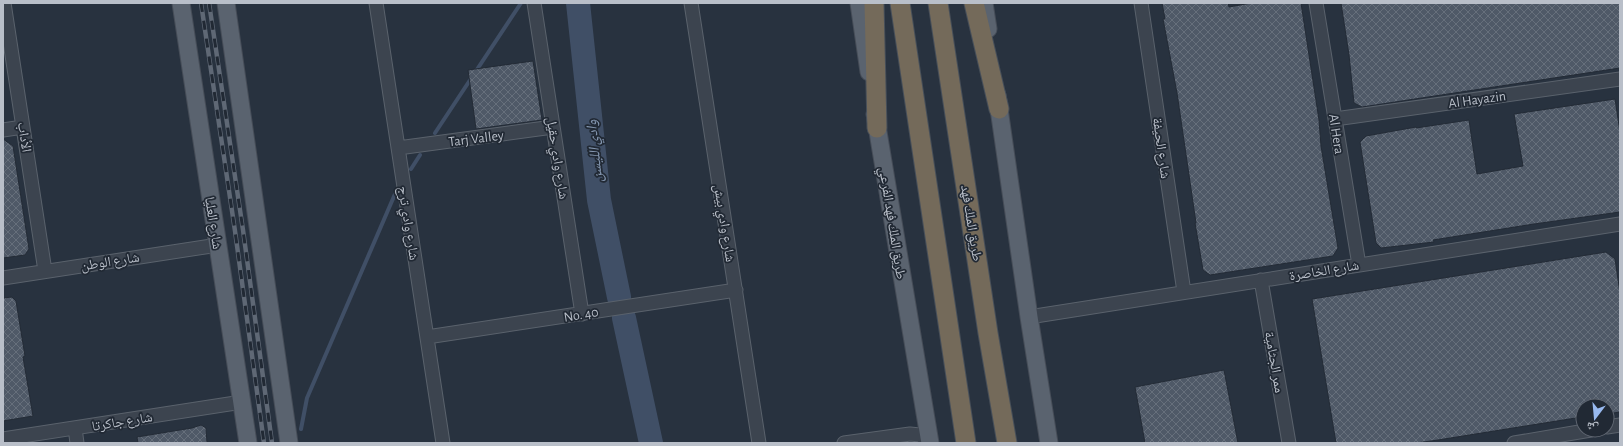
<svg xmlns="http://www.w3.org/2000/svg" width="1623" height="446" font-family="'Alegreya Sans','Noto Naskh Arabic',sans-serif">
	<defs>
		<pattern id="building-cross-hatch" width="8" height="8" patternUnits="userSpaceOnUse"><rect width="8" height="8" fill="#4f5967"/><path d="M0 0l8 8M0 8l8-8" fill="none" stroke="#666f7b"/></pattern>
	</defs>
	<rect width="100%" height="100%" fill="#28323f"/>
	<g fill="none" stroke-linecap="round" stroke-linejoin="round">
		<!-- stream -->
		<path stroke="#404f66" stroke-width="4" d="M435,133L521,3
			M411,169L420,155
			M301,429L307,398L395,194"/>
		<!-- river -->
		<path stroke="#404f66" stroke-width="24" d="M578,3L599,200L619,297
			M624,318L651,443"/>
	</g>
	<!-- building -->
	<path fill="url(#building-cross-hatch)" stroke="#232b36" d="M1162,3H1228L1229,7L1251,3H1301L1319,120L1321,146L1338,248L1333,256L1210,275L1203,270L1195,223H1196L1177,93L1163,19H1165Z
		M1341,3H1620V68L1362,107L1354,103L1349,55Z
		M533,61L542,120L476,129L468,70Z
		M1615,99L1620,132V212L1534,224L1433,240L1434,242L1381,248L1376,243L1360,142L1366,136L1416,127V128L1469,120L1477,174L1523,166L1514,114Z
		M3,139L13,146L29,249L25,255L3,258Z
		M1606,252L1615,259L1620,293V412L1607,414V406H1580L1582,417L1438,440L1416,443H1336L1312,299Z
		M12,297L16,301L25,356L23,357L33,416L3,421V298Z
		M1224,370L1238,443H1145L1135,387Z
		M201,425L206,428L207,443H138L137,437L192,428Z"/>
	<g fill="none" stroke-linecap="round" stroke-linejoin="round">
		<defs>
			<path id="minor" d="M4,3L45,271
				M376,3L443,443
				M534,3L582,314
				M691,3L759,443
				M1141,3L1184,292
				M1316,3L1359,265
				M1335,119L1620,79
				M3,130L23,127
				M398,148L553,127
				M3,278L218,245
				M1261,280L1289,443
				M1029,317L1620,224
				M427,337L736,290
				M1607,427L1620,425
				M75,428L77,443
				M3,439L242,402
				M844,443L910,434L920,435L929,442
				M1514,443L1591,430"/>
			<path id="major" d="M181,3L248,443
				M226,3L289,443
				M859,3L869,72
				M984,3L988,29
				M997,95L1029,317L1049,443
				M875,114L930,443"/>
			<path id="highway" d="M874,3L877,128
				M900,3L966,443
				M938,3L988,333L1007,443
				M974,3L999,109"/>
		</defs>
		<!-- minor casing -->
		<use href="#minor" stroke="#5a626c" stroke-width="15"/>
		<!-- major casing -->
		<use href="#major" stroke="#464d58" stroke-width="19"/>
		<!-- highway casing -->
		<use href="#highway" stroke="#474f59" stroke-width="21"/>
		<!-- minor -->
		<use href="#minor" stroke="#3c444f" stroke-width="13"/>
		<!-- major -->
		<use href="#major" stroke="#5a636f" stroke-width="17"/>
		<!-- highway -->
		<use href="#highway" stroke="#746a5a" stroke-width="19"/>
		<defs>
			<path id="rail" d="M201,3L235,231L264,443
				M209,3L243,230L272,443"/>
		</defs>
		<!-- rail casing -->
		<use href="#rail" stroke="#5f6875" stroke-width="4.5"/>
		<!-- rail -->
		<use href="#rail" stroke="#212934" stroke-width="3" stroke-dasharray="9" stroke-linecap="butt"/>
	</g>
	<g text-anchor="middle" stroke-width="3.5" stroke-linejoin="round" paint-order="stroke">
		<!-- street labels -->
		<g font-size="14" fill="#b9bfc9" stroke="#212934">
			<text transform="translate(1477 99) rotate(-8)" y="5">Al Hayazin</text>
			<text transform="translate(1337 134) rotate(81)" y="5">Al Hera</text>
			<text transform="translate(25 137) rotate(81)" y="5">الأداب</text>
			<text transform="translate(476 138) rotate(-7)" y="5">Tarj Valley</text>
			<text transform="translate(1162 148) rotate(82)" y="5">شارع الحيفة</text>
			<text transform="translate(558 158) rotate(81)" y="5">شارع وادي حقيل</text>
			<text transform="translate(214 223) rotate(81)" y="5">شارع العليا</text>
			<text transform="translate(409 223) rotate(81)" y="5">شارع وادي ترج</text>
			<text transform="translate(725 223) rotate(81)" y="5">شارع وادي بيش</text>
			<text transform="translate(893 223) rotate(81)" y="5">طريق الملك فهد الفرعي</text>
			<text transform="translate(972 223) rotate(81)" y="5">طريق الملك فهد</text>
			<text transform="translate(110 261) rotate(-9)" y="5">شارع الوطن</text>
			<text transform="translate(1324 270) rotate(-9)" y="5">شارع الخاصرة</text>
			<text transform="translate(581 314) rotate(-9)" y="5">No. 40</text>
			<text transform="translate(1275 362) rotate(80)" y="5">ممر الجثامية</text>
			<text transform="translate(122 421) rotate(-9)" y="5">شارع جاكرتا</text>
		</g>
		<!-- water labels -->
		<g font-size="15" font-style="italic" fill="#8395ae" stroke="#212934">
			<text transform="translate(594 151) rotate(-96)" y="5">وادي الليسن</text>
		</g>
	</g>
	<!-- border -->
	<rect width="1623" height="446" fill="none" stroke="#b9bfc9" stroke-width="8"/>
	<!-- north arrow -->
	<g transform="translate(1595 418) rotate(196)"><circle r="19" fill="#212934" stroke="#5e6570"/>
	<path d="M0-3L7 15L0 10L-7 15Z" fill="#98b9ef"/>
	<text y="-6" font-size="11" font-weight="bold" text-anchor="middle" fill="#b9bfc9">ش</text>
	</g>
</svg>
